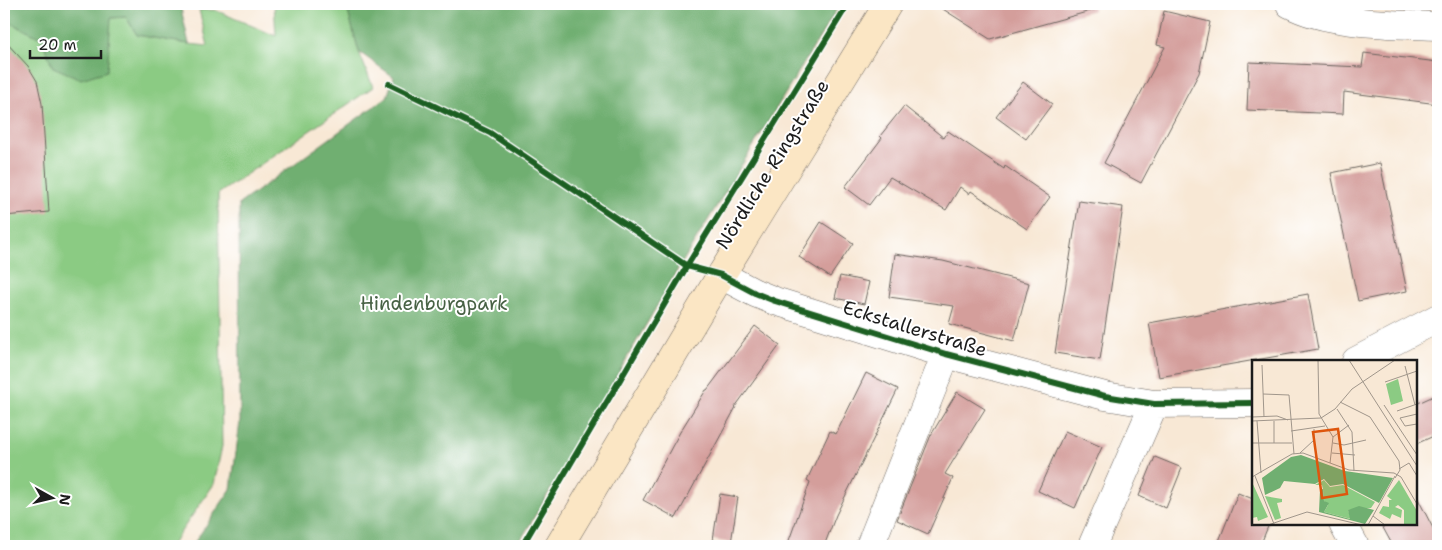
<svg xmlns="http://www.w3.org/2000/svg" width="1442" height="550" font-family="'Shantell Sans',sans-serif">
	<rect width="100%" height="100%" fill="#fff"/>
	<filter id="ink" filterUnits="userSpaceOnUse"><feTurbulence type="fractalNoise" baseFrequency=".02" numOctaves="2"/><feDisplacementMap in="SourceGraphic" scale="10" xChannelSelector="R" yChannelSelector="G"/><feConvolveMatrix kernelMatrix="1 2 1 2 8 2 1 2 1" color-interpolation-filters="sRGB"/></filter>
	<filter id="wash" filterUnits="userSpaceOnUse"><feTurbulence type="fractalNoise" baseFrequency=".0096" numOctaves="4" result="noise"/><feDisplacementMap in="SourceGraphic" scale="20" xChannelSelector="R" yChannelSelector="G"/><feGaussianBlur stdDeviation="1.12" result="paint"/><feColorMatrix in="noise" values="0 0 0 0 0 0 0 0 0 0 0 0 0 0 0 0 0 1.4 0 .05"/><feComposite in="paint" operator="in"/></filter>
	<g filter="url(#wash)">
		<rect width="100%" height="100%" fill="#f8e8d5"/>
		<!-- green -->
		<path fill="#8bcb83" stroke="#547450" d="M274,4H346L359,52L373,87L218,194L222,446L214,484L171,546H4V23L9,22L41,38L53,67L106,71L110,18L126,17L137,35L189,44L208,46L199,10H215L276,36Z"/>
		<!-- forest -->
		<path fill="#70af71" stroke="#466646" d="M4,4H180L189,44L137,35L126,17L111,18L107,71L81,79L53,67L41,38L9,22L4,23Z
			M346,4H840L677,271L569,459L517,546H192L231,489L240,422L239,204L387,97L394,77L359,52Z"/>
		<g id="blocks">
			<!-- building -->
			<path fill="#d49e9b" d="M935,4H1093L1094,10L990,39Z
				M1164,11L1210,22L1199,73L1141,183L1104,163L1165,47L1157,45Z
				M4,40L28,66L37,81L42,104L49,212L4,216Z
				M1364,53L1438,62V104L1344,92L1343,114L1247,110L1249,62L1362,67Z
				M1023,82L1052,104L1026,139L996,117Z
				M904,106L944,138L948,131L1004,169L1005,166L1050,197L1027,229L971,191L969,194L960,187L946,210L890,177L869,205L845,187L882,138L880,136Z
				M1380,163L1407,291L1358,301L1331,173Z
				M1079,201L1123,207L1100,360L1055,353Z
				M821,222L853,243L830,277L799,257Z
				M895,254L943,261L1029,283L1014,341L949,324L954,306L889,297Z
				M840,276L869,282L864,304L835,298Z
				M1308,294L1318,349L1159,377L1149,323Z
				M755,326L780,345L735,407H736L676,518L643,500L680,432L706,390H707Z
				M866,373L898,389L836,515L824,546H787L810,482L807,480L830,431L836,434Z
				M957,392L985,409L945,474L953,478L928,534L897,520L931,435Z
				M1438,394V434L1416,444V404Z
				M1065,431L1102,447L1075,508L1038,491Z
				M1155,457L1182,468L1166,508L1139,496Z
				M1238,493L1253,499V524H1269L1260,546H1217Z
				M720,494L738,497L731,543L713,540Z
				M1416,495L1438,538V546H1393L1381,524H1416Z"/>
		</g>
	</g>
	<g filter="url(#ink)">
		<use href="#blocks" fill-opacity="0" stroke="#69635d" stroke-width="1"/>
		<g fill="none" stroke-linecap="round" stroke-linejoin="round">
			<defs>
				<path id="street" d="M1290,4C1329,25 1394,24 1438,26
					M721,275L755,293L775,301L946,354L1105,396L1154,404L1253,403
					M1356,361L1438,318
					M1343,524L1355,546
					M870,546L946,354
					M1092,546L1154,404"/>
				<path id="secondary" d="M559,546L721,275L888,4"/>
			</defs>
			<!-- street casing -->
			<use href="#street" stroke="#69635d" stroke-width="29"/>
			<!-- secondary casing -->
			<use href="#secondary" stroke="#69635d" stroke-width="29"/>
			<!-- street -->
			<use href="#street" stroke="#fff" stroke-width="28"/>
			<!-- secondary -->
			<use href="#secondary" stroke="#fbe6c4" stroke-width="28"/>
			<defs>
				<path id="cycleway" d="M389,84L490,133L687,266L721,275L755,293L775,301L946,354L1105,396L1154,404L1253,403
					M522,546L687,266L848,4"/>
			</defs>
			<!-- cycleway casing -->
			<use href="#cycleway" stroke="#fff" stroke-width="9"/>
			<!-- cycleway -->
			<use href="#cycleway" stroke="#1b5e20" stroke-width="6"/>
		</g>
	</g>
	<g text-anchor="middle" stroke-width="4" stroke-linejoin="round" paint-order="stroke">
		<!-- street labels -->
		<g font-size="19" fill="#1c1c1c" stroke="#fff">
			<text transform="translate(772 164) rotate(-58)" y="7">Nördliche Ringstraße</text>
			<text transform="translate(915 328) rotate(17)" y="7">Eckstallerstraße</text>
		</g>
		<!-- park labels -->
		<g font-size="19" fill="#486245" stroke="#fff">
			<text x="434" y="310">Hindenburgpark</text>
		</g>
	</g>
	<!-- overview -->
	<g transform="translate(1252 360)">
		<rect width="165" height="165" fill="#f8e8d5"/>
		<path d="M146,19L151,41L139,45L134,24ZM72,120L78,127L91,125L123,142L119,148L96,150L99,159L72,152L76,145L72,141L71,129L70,125H63ZM147,120L165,151V165L152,164V150L146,145L143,147L150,150L149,158L140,154L138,159L127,153L131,146L137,147V140H140L135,136ZM0,122L16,157L6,161L5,157L0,158ZM13,136L30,139V142L25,143L29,158L23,160Z" fill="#8bcb83"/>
		<path d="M49,95L93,111L141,118L127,143L91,124L78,126L72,119L63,124L32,121L28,128L13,135L10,118L39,97ZM71,129L72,141L77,143L72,152L98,159L96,150L107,146L122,150L113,164L67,152L68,130Z" fill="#70af71"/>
		<path fill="none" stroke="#a0968b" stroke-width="1" d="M66,0L67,54L81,77L78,103M97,0L165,106M10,5L12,57M153,6L163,45M133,22L165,11M11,34L37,35L42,94M88,42L118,57L147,101L148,110L143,118M132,45L165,95M85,49L100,72L102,111M145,51L165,44M165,54L148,58L153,66L165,64M0,57L25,56L36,60M0,61L69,58L83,49L100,29L143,0M5,61L9,113M39,71L73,66M81,77L97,65M0,83H40M22,83V61M81,83L92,85L114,80M48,93L62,80V69M80,93L103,95M147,109L157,103L165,116M3,116L22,164M0,117L40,94L51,93L97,110L142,113L149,117L165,144M121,156L133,165M16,165L55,152L110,165M116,165L143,116"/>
		<path fill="#de560d" fill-opacity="0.15" stroke="#de560d" stroke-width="2.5" d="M86,69L95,134L70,138L61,72Z"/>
		<rect width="165" height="165" fill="none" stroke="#1c1c1c" stroke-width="2.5"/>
	</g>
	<!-- margin -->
	<rect width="1442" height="550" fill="none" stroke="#fff" stroke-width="20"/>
	<!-- north arrow -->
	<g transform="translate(52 498) rotate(98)" stroke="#ffffff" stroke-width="4" paint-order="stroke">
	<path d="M0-4L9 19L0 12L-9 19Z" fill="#1c1c1c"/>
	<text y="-8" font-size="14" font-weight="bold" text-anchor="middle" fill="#1c1c1c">N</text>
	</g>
	<!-- scale -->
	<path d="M30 50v8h71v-8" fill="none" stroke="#1c1c1c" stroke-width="2.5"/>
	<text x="38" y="50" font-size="15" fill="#1c1c1c" stroke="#ffffff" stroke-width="4" paint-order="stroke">20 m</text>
</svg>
